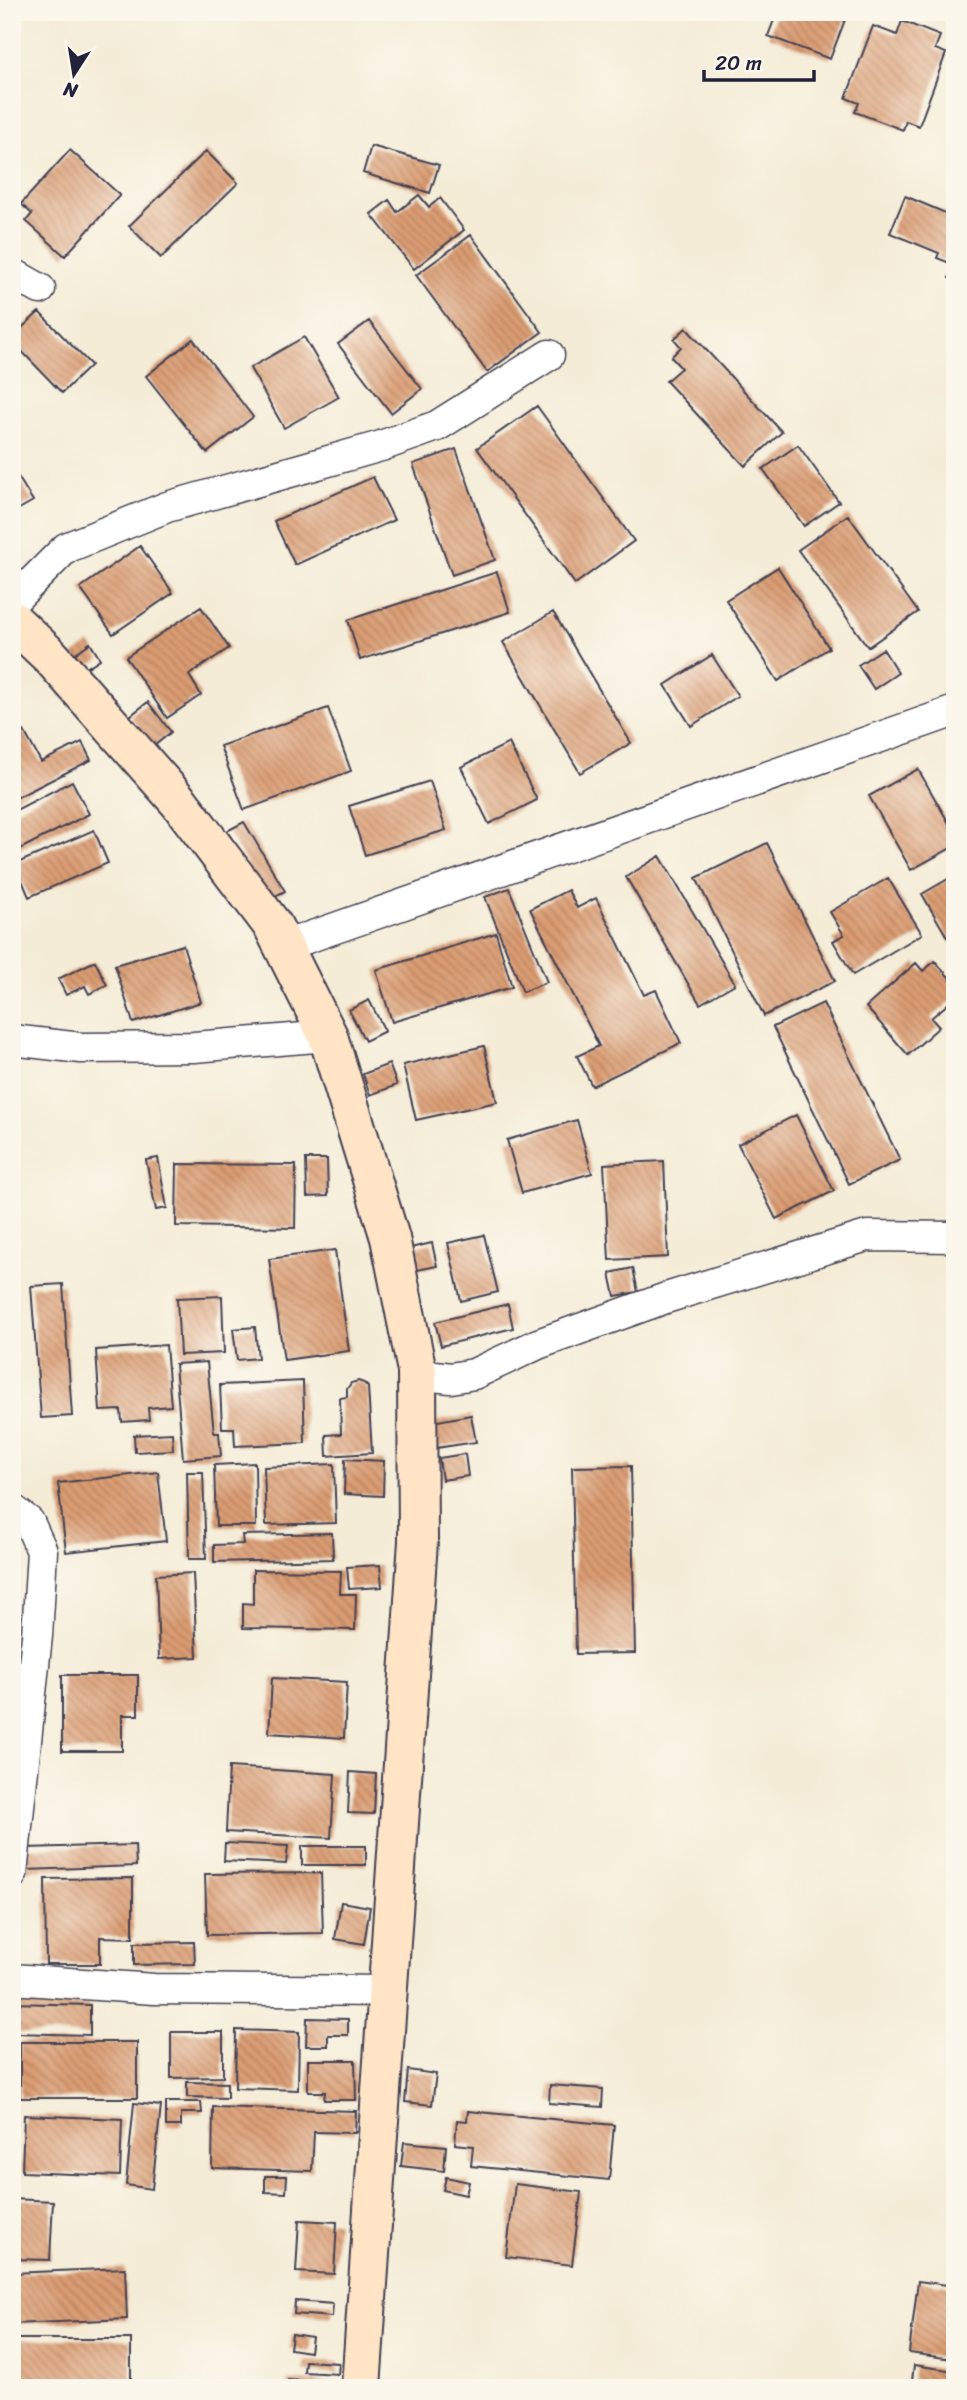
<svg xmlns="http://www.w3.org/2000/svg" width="967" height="2400" font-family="Sriracha,sans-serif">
	<defs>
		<pattern id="building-back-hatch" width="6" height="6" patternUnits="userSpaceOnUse" patternTransform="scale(1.75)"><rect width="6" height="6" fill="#db9c72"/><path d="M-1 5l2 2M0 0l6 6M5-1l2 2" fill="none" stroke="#b17f5f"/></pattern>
	</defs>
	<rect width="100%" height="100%" fill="#fbf7ec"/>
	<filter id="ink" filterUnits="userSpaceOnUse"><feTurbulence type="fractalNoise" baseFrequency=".0143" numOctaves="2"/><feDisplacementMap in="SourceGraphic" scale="14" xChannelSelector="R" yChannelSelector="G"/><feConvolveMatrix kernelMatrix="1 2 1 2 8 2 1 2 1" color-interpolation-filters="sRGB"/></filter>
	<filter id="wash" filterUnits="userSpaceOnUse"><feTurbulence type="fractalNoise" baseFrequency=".00686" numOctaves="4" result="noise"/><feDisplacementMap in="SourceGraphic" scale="28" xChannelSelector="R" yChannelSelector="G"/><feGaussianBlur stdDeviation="1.57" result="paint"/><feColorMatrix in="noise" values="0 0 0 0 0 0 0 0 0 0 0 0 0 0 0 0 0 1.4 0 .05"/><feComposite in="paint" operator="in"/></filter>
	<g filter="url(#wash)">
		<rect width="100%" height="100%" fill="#f4ecd7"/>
		<g id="blocks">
			<!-- building -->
			<path fill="url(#building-back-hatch)" d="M777,12H848L830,59L768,36Z
				M902,21L940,36L935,49L946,53L919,126L906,121L903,130L855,112L859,103L846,98L873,26L897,35Z
				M371,146L439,165L430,193L363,173Z
				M70,150L120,195L65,256L26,221L32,214L21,204Z
				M206,151L238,183L161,258L129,226Z
				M955,182V206L948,204Z
				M419,195L429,207L440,198L464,230L414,269L371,214L389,200L397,212Z
				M905,196L955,217V281L949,278L955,265L937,258L939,253L890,233Z
				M471,235L542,332L487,372L416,275Z
				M39,312L91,365L62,393L12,341V337Z
				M369,321L422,389L391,413L338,344Z
				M686,328L782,432L745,466L666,381L681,368L671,357L681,347L674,339Z
				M304,337L339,397L284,428L250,368Z
				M193,339L253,417L207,453L146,376Z
				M537,406L634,541L575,584L477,448Z
				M798,445L839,502L804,526L763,469Z
				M456,449L495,560L452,575L413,464Z
				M12,467L33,501L12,513Z
				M373,477L394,520L295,565L274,521Z
				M848,515L918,612L868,647L798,550Z
				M140,546L173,593L113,634L80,588Z
				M778,567L829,648L778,681L726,600Z
				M497,572L510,612L360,660L348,620Z
				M201,607L229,648L189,675L201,695L167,718L126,657Z
				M553,612L631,743L580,773L503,642Z
				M90,643L100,659L83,670L73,655Z
				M883,649L898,673L874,689L858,665Z
				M712,655L738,696L691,726L665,685Z
				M12,698L20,712L12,716Z
				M148,702L171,732L154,746L130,716Z
				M328,708L351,771L244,810L220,746Z
				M24,731L41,762L82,742L91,760L12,800V737Z
				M509,743L537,800L489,824L461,767Z
				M918,769L955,834V846L911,870L869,796Z
				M72,781L89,814L12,853V812Z
				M430,781L446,830L365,855L349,806Z
				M244,822L285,891L268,900L227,831Z
				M94,830L108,863L29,897L15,864Z
				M767,843L835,981L764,1016L696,878Z
				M660,856L735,984L700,1004L626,877Z
				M955,875V940L950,942L922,894Z
				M888,878L922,934L853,975L833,941L844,935L830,912Z
				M509,888L547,982L523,992L485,897Z
				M568,890L577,908L596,898L644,995L656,990L681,1043L592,1086L577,1056L599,1046L530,909Z
				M496,933L512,987L392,1022L376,970Z
				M183,945L201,1002L133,1023L115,965Z
				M95,961L107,985L89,994L85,986L66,995L58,979Z
				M935,961L955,984V998L931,1018L939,1027L908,1055L866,1007L916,963L923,971Z
				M369,1000L385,1031L365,1041L349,1010Z
				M823,1003L900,1160L849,1184L773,1027Z
				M484,1046L497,1102L416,1120L403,1065Z
				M389,1064L397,1085L370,1095L363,1074Z
				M796,1115L834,1191L776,1219L738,1144Z
				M577,1120L592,1173L522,1193L507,1140Z
				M158,1158L167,1208L156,1210L146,1160Z
				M306,1159H327L328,1196L307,1197Z
				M664,1161L668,1257L609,1260L604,1164Z
				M177,1164L296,1165L295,1228L176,1226Z
				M484,1235L498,1292L461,1301L448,1243Z
				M432,1243L437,1266L412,1271L406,1249Z
				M335,1250L349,1351L284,1360L269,1259Z
				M633,1268L638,1292L615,1296L610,1273Z
				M63,1284L72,1416L41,1418L31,1286Z
				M222,1296L224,1353L180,1355L177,1298Z
				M508,1304L513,1328L441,1346L435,1322Z
				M255,1327L258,1358L237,1360L233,1329Z
				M166,1345L171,1406L148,1408L149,1420L122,1422L121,1410L100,1411L96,1350Z
				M207,1362L214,1433H219L221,1456L183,1459L175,1364Z
				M303,1381L305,1443L235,1446L234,1428H222L220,1385Z
				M358,1381L364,1383L368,1387L372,1453L327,1456L326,1435L341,1434L340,1398L347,1397V1389L351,1383Z
				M471,1415L476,1442L436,1448L432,1422Z
				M172,1433L173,1450L135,1452L134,1435Z
				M465,1454L468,1476L442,1480L439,1458Z
				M345,1459L384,1461L383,1496L344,1494Z
				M255,1463L256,1526H216L214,1465Z
				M334,1464L336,1523L266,1525L264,1467Z
				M631,1466L635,1653L576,1654L572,1467Z
				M158,1472L166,1541L66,1552L58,1483Z
				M187,1472H203L206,1559H189Z
				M332,1533L333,1559L214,1562V1545L243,1544L242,1535Z
				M380,1565L382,1587L349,1589L347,1567Z
				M253,1570L341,1571L340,1594H356L355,1630L243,1628V1603L253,1604Z
				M193,1573L197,1657L159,1659L156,1575Z
				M62,1675H138V1715H122V1751H62Z
				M272,1678L347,1682L344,1738L269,1733Z
				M229,1767L335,1774L331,1838L226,1832Z
				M350,1772L376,1774L374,1814L348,1813Z
				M225,1843L288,1846L286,1864L224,1861Z
				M135,1845L136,1866L26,1870L25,1848Z
				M302,1846H366V1865H302Z
				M321,1873L323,1933L207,1935L205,1874Z
				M133,1878V1938L100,1937V1964H46L45,1879Z
				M341,1902L370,1907L364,1944L335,1939Z
				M194,1942L195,1964L134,1965V1943Z
				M12,2003L90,2005V2035L12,2033Z
				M307,2018L348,2019V2035H328V2046H306Z
				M236,2030L299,2032L298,2090L235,2088Z
				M171,2032H223V2077L171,2078Z
				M20,2042H137V2098H20Z
				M308,2060H355L356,2100H324L325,2092H308Z
				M408,2070L436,2074L432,2105L405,2102Z
				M187,2082L227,2083V2098L187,2097Z
				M550,2085L603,2089L602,2107L549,2103Z
				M166,2102H201L202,2113H181V2126H166Z
				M134,2103L161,2106L152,2189L126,2185Z
				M213,2107L356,2111L355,2133L314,2132L312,2171L212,2168Z
				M468,2111L614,2125L609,2180L471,2166L473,2146L455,2144L457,2120L467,2121Z
				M24,2115L122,2119L120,2176L22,2172Z
				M404,2142L446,2146L444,2171L401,2166Z
				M265,2176H287L286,2193L265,2192Z
				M446,2177L469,2182L466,2195L443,2190Z
				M515,2184L581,2192L572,2265L506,2257Z
				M12,2199L53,2201L50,2260L12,2259Z
				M299,2220L337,2222L334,2274L296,2272Z
				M125,2268L127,2319L12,2324V2273Z
				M918,2281L955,2286L953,2359L909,2353Z
				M295,2301L333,2304L332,2317L294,2314Z
				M292,2334L312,2337L310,2352L290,2349Z
				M12,2339H131V2388H12Z
				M305,2361L339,2363L338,2374L304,2372Z
				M914,2365L955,2371V2388H911Z
				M288,2380L339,2384V2388H288Z"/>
		</g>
	</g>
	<g filter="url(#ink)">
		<use href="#blocks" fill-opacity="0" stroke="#424052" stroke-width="2"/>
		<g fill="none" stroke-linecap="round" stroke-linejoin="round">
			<defs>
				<path id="street" d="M12,273L40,289
					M12,602L66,548L167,507L381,446L437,426L549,355
					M284,946L955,711
					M12,1040L81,1048L194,1047L328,1036
					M417,1371L434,1376L451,1378L474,1374L538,1344L666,1298L867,1236L955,1237
					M12,1509L29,1522L42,1551L37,1636L12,1874
					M12,1979L154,1989L388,1991"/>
				<path id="secondary" d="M12,620L51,657L180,803L273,926L328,1036L390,1238L417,1371L418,1541L361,2388"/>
			</defs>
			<!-- street casing -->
			<use href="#street" stroke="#424052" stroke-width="33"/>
			<!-- secondary casing -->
			<use href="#secondary" stroke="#424052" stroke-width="42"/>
			<!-- street -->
			<use href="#street" stroke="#fff" stroke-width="30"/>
			<!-- secondary -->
			<use href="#secondary" stroke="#ffe4c6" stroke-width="38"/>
		</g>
	</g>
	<!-- margin -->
	<rect width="967" height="2400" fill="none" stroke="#fbf7ec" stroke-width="42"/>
	<!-- north arrow -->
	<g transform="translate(74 74) rotate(192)" stroke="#fbf7ec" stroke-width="5" paint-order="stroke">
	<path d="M0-5L12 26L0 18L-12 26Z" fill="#22223b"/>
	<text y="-10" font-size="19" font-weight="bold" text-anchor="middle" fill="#22223b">N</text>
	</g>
	<!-- scale -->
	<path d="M704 70v10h110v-10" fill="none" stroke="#22223b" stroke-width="3.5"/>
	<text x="715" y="70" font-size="21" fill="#22223b" stroke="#fbf7ec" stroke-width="5" paint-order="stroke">20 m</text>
</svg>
